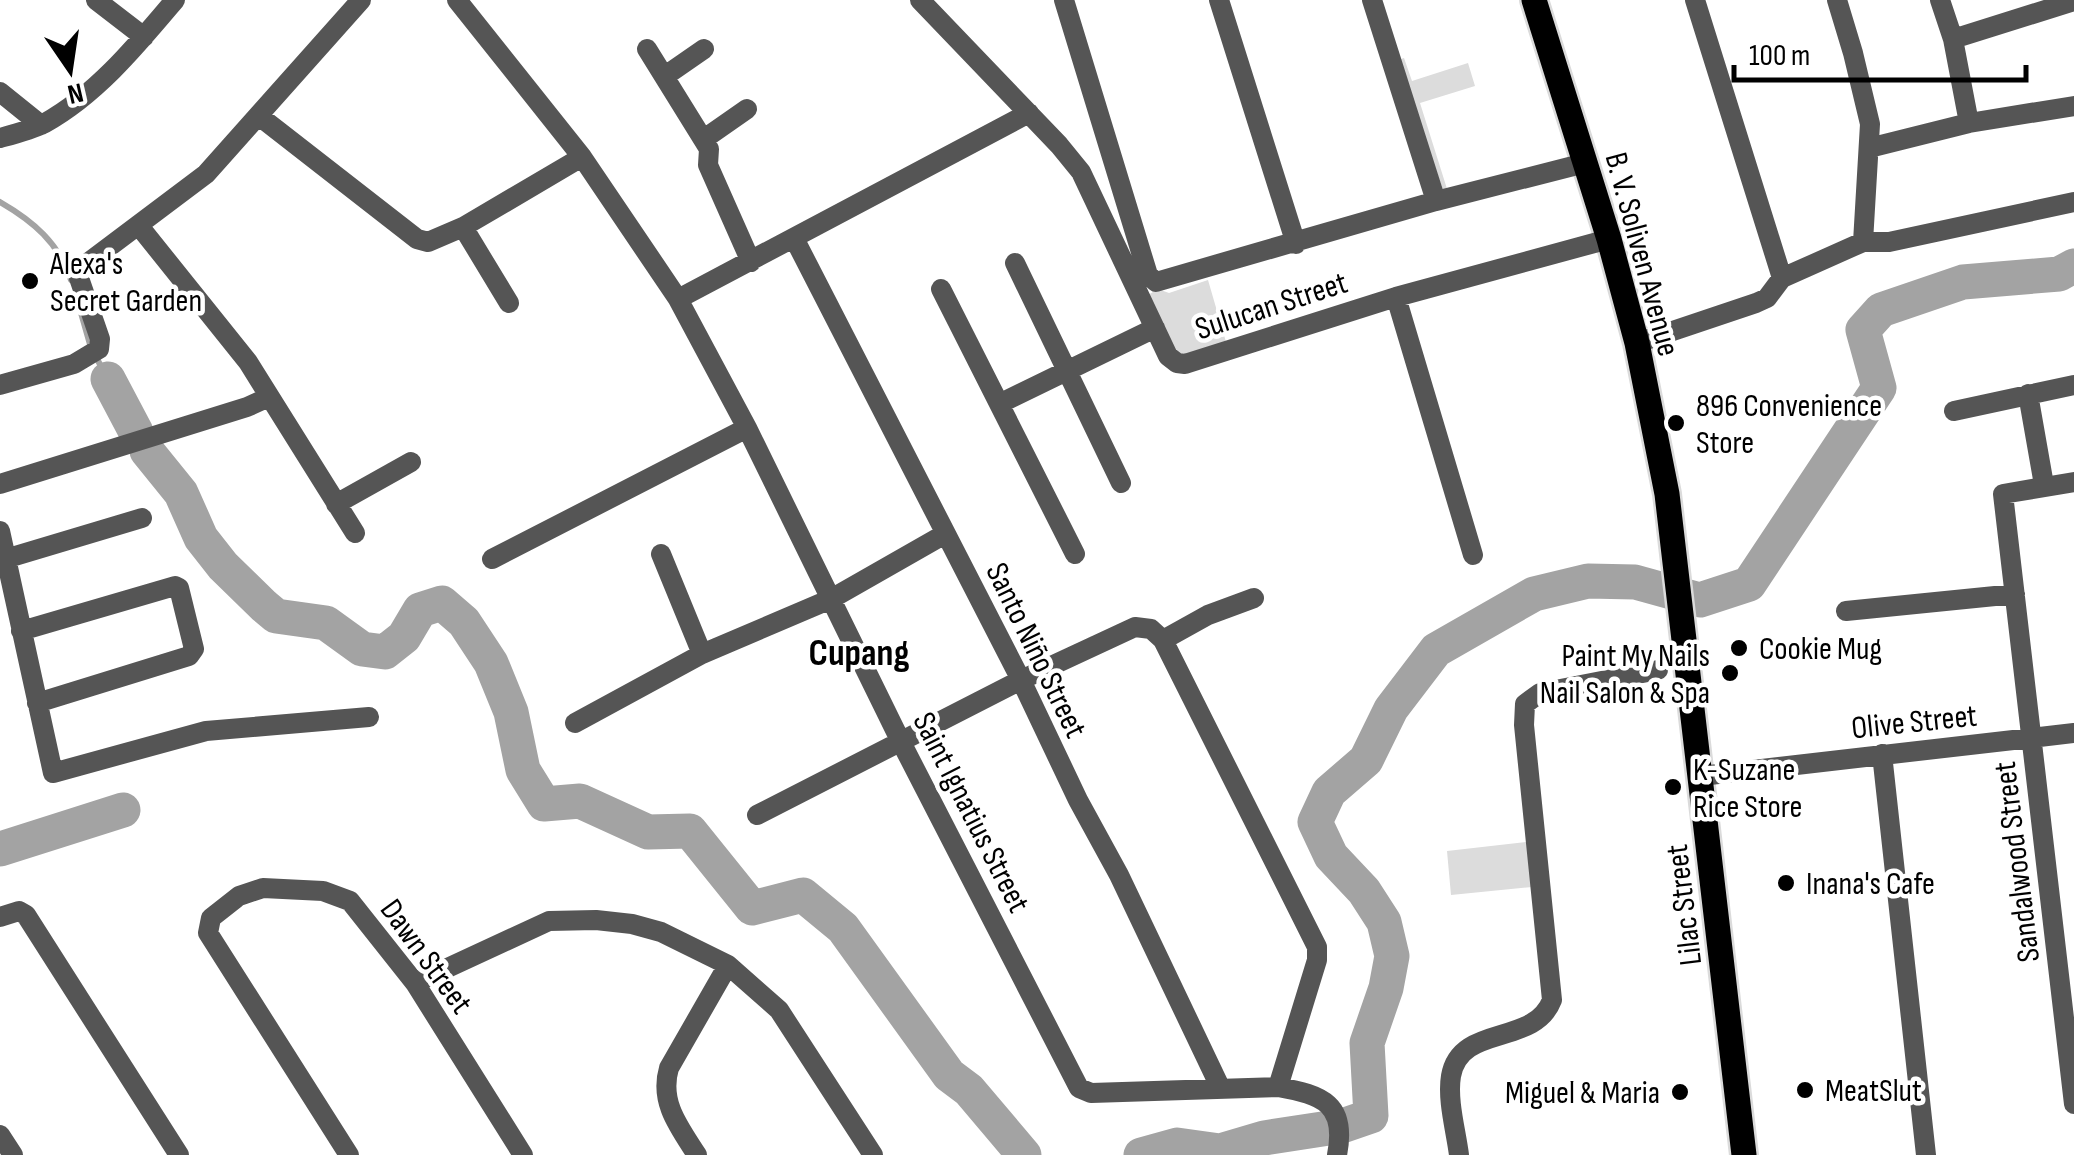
<svg xmlns="http://www.w3.org/2000/svg" width="2074" height="1155" font-family="'Sofia Sans Condensed',sans-serif">
	<rect width="100%" height="100%" fill="#fff"/>
	<!-- green -->
	<path fill="#dcdcdc" d="M1404,58L1412,81L1468,63L1475,86L1420,103L1448,192L1444,193L1398,60Z
		M1208,280L1226,342L1187,357L1176,355L1148,295L1158,289L1169,293Z
		M1527,842L1532,887L1451,895L1447,851Z"/>
	<g fill="none" stroke-linecap="round" stroke-linejoin="round">
		<!-- stream -->
		<path stroke="#a3a3a3" stroke-width="6" d="M0,202C33,221 59,243 71,280
			M79,306L91,348L108,379"/>
		<!-- river -->
		<path stroke="#a3a3a3" stroke-width="35" d="M108,379L136,432
			M147,451L181,493L201,538L223,566L264,606L276,616L326,623L362,649L385,652L404,637L420,610L442,603L464,622L491,663L511,712L523,770L544,804L580,801L648,832L690,831L752,908L803,895L843,928L949,1075L969,1090L1024,1155
			M0,849L123,810
			M1141,1155L1177,1145L1220,1151L1264,1138L1342,1126L1371,1116L1367,1043L1386,988L1392,956L1384,922L1364,891L1331,856L1315,822L1329,792L1366,760L1391,709L1436,650L1534,594L1588,581L1635,582L1700,600L1749,584L1879,388L1863,330L1881,310L1963,282L2059,274L2074,266"/>
		<defs>
			<path id="major" d="M1534,0L1609,239L1637,343L1667,494L1744,1155"/>
		</defs>
		<!-- major casing -->
		<use href="#major" stroke="#dbdbdb" stroke-width="30"/>
		<!-- minor -->
		<path stroke="#555" stroke-width="20" d="M96,0L144,37
			M457,0L582,157L678,299L747,428L901,742L1079,1088L1091,1093L1278,1087C1323,1095 1347,1104 1337,1155
			M920,0L1059,145L1081,172L1168,356L1177,363L1185,364L1396,297L1609,239
			M1064,0L1148,275L1156,282L1436,201L1585,163
			M1219,0L1296,244
			M1372,0L1436,201
			M1695,0L1782,278
			M1837,0L1853,53L1870,124L1863,242
			M1940,0L1953,39L1969,123
			M1953,39L2074,1
			M647,49L709,149L708,165L751,262
			M665,76L704,49
			M0,92L41,125
			M259,116L417,239L428,242L463,227L582,157
			M0,138C15,134 31,130 45,123C97,94 137,45 175,0
			M704,139L747,109
			M1869,148L1969,123L2074,106
			M139,226L248,362L355,533
			M463,227L509,303
			M795,240L1021,680L1078,800L1119,875L1221,1089
			M1015,263L1121,483
			M941,289L1075,554
			M1396,297L1473,555
			M678,299L1029,113
			M1637,343L1756,303L1767,298L1782,278L1863,242H1889L2074,202
			M0,385L74,364L99,349L100,339L79,278L81,268L206,174L361,0
			M2028,394L2044,485
			M1001,403L1155,328
			M1954,411L2074,385
			M2074,482L2003,494L2074,1104
			M0,484L247,407L269,397
			M336,504L411,462
			M0,531L53,773L206,731L369,717
			M661,554L702,654
			M5,559L142,518
			M492,559L747,428
			M1846,611L2015,594
			M21,631L175,586L179,588L194,649L189,656L37,703
			M1163,640L1208,615L1254,598
			M575,723L702,654L831,599L945,534
			M1882,754L1926,1155
			M1701,776L2074,733
			M757,815L1021,680L1135,627L1151,629L1163,640L1317,947V960L1278,1087
			M0,917L19,911L26,915L179,1155
			M415,983L549,921L596,920L632,924L661,932L728,965L779,1010L873,1155
			M0,1135L13,1155
			M349,1155L208,933L211,918L239,896L263,888L323,891L350,901L415,983L523,1155
			M697,1155C679,1127 659,1102 669,1068L728,965
			M1459,1155C1456,1131 1447,1100 1451,1076C1460,1023 1534,1047 1552,1000L1524,725L1525,704L1540,693L1658,670"/>
		<!-- major -->
		<use href="#major" stroke="#000" stroke-width="25"/>
	</g>
	<!-- markers -->
	<g fill="#000" stroke="#fff" stroke-width="4">
		<circle cx="30" cy="281" r="10"/>
		<circle cx="1676" cy="423" r="10"/>
		<circle cx="1739" cy="648" r="10"/>
		<circle cx="1730" cy="673" r="10"/>
		<circle cx="1673" cy="787" r="10"/>
		<circle cx="1786" cy="883" r="10"/>
		<circle cx="1805" cy="1090" r="10"/>
		<circle cx="1680" cy="1092" r="10"/>
	</g>
	<g text-anchor="middle" stroke-width="9" stroke-linejoin="round" paint-order="stroke">
		<!-- street labels -->
		<g font-size="32" fill="#000" stroke="#fff">
			<text transform="translate(1643 254) rotate(75)" y="11">B. V. Soliven Avenue</text>
			<text transform="translate(1271 305) rotate(-18)" y="11">Sulucan Street</text>
			<text transform="translate(1037 650) rotate(64)" y="11">Santo Niño Street</text>
			<text transform="translate(1914 721) rotate(-6)" y="11">Olive Street</text>
			<text transform="translate(972 812) rotate(63)" y="11">Saint Ignatius Street</text>
			<text transform="translate(2016 862) rotate(-97)" y="11">Sandalwood Street</text>
			<text transform="translate(1683 905) rotate(-97)" y="11">Lilac Street</text>
			<text transform="translate(427 956) rotate(54)" y="11">Dawn Street</text>
		</g>
		<!-- poi labels -->
		<g font-size="32" fill="#000" stroke="#fff" text-anchor="start">
			<text x="50" y="274">Alexa's<tspan x="50" dy="37">Secret Garden</tspan></text>
			<text x="1696" y="416">896 Convenience<tspan x="1696" dy="37">Store</tspan></text>
			<text x="1759" y="659">Cookie Mug</text>
			<text x="1710" y="666" text-anchor="end">Paint My Nails<tspan x="1710" dy="37">Nail Salon &amp; Spa</tspan></text>
			<text x="1693" y="780">K-Suzane<tspan x="1693" dy="37">Rice Store</tspan></text>
			<text x="1806" y="894">Inana's Cafe</text>
			<text x="1825" y="1101">MeatSlut</text>
			<text x="1660" y="1103" text-anchor="end">Miguel &amp; Maria</text>
		</g>
		<!-- quarter labels -->
		<g font-size="38" font-weight="bold" fill="#000" stroke="#fff">
			<text x="859" y="665">Cupang</text>
		</g>
	</g>
	<!-- north arrow -->
	<g transform="translate(70 70) rotate(167)" stroke="#ffffff" stroke-width="8" paint-order="stroke">
	<path d="M0-8L18 38L0 25L-18 38Z" fill="#000000"/>
	<text y="-15" font-size="28" font-weight="bold" text-anchor="middle" fill="#000000">N</text>
	</g>
	<!-- scale -->
	<path d="M1734 65v15h292v-15" fill="none" stroke="#000000" stroke-width="5"/>
	<text x="1749" y="65" font-size="30" fill="#000000" stroke="#ffffff" stroke-width="8" paint-order="stroke">100 m</text>
</svg>
